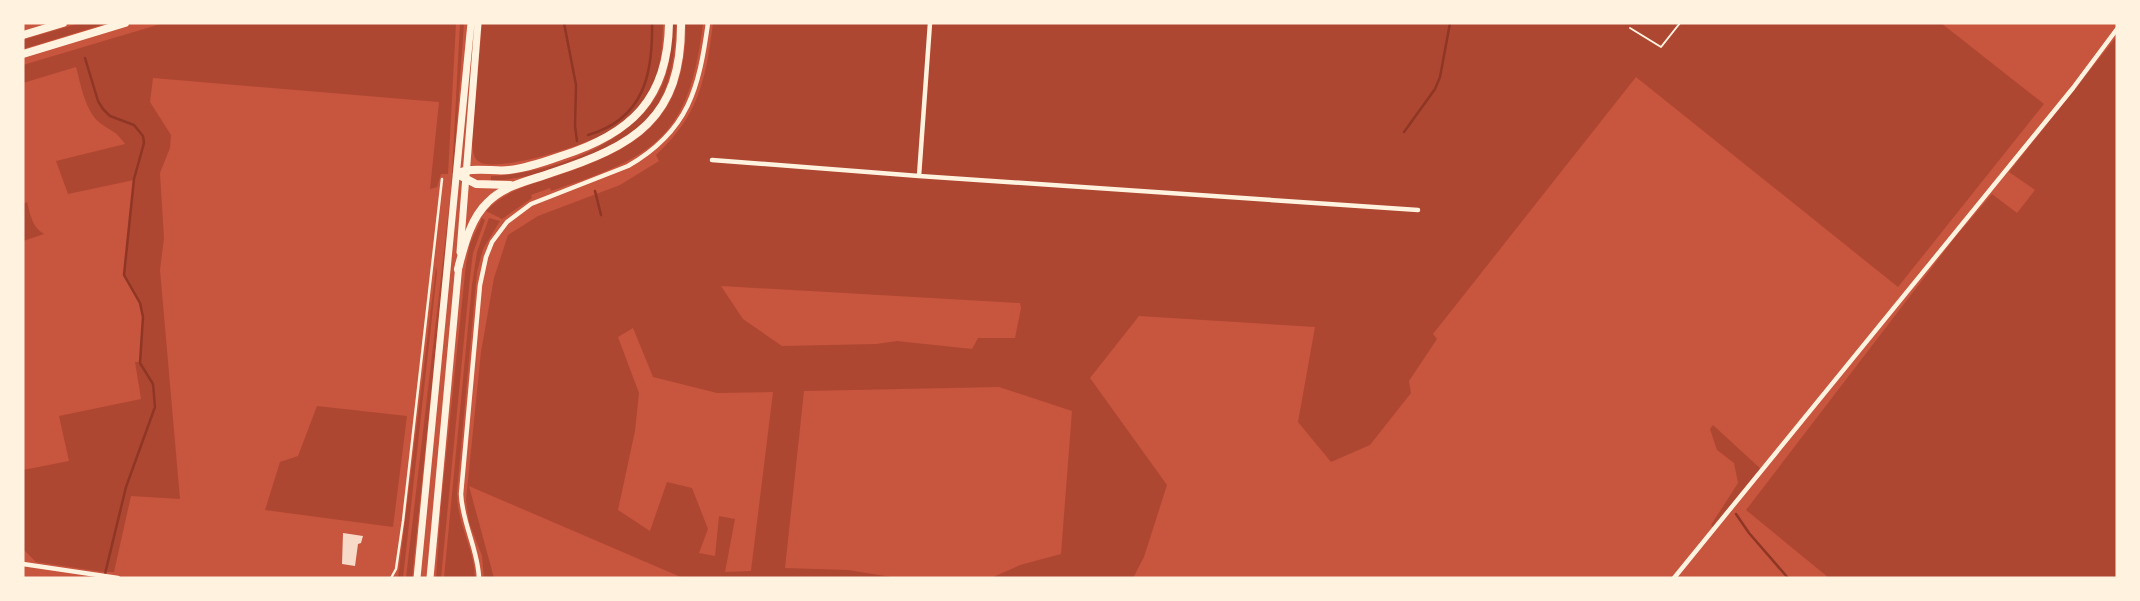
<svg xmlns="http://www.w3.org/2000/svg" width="2140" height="601" font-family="'Roboto Condensed',sans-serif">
	<rect width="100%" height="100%" fill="#c8553d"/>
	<!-- green -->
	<path fill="#ae4732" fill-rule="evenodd" d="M80,23H108L23,49V40Z
		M164,23H456L448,174H441L437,187L430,189L439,102L153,78L150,102L171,135L170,148L160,173L164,238L160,270L180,499L131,496L114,572H103L36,562L24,550L23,542V470L69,461L59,416L141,399L135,362H140L143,317L140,303L124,275L134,180L68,194L56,161L125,144C115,130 112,132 100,123C85,111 81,85 76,67L23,83V65Z
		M460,23H464L452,192H451Z
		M482,23H663C662,48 662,74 647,96C637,111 623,123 607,132C589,144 494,175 478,161C472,156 473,148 472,141Z
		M672,23H676C675,52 672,85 654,110C623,153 542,178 491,181V176C549,174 630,145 659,92C670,72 672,45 672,23Z
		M686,23H703C689,138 656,156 551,191L550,188L531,195L532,198L502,219L486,211C505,191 531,184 557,176C641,148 686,119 686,23Z
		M713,23H1941L2044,104L1898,287L1636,77L1433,334L1437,339L1409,381L1411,393L1370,445L1331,462L1298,422L1315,327L1139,316L1090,378L1167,485L1144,557L1133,578H991L1020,565L1061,554L1072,411L999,387L804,391L785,568L848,570L898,578H683L469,486L494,578H484L482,556L469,522L466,500L481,352L494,278L508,235L538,216L620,185L659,161L656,155C699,115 706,79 713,23ZM721,286L1020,303L1021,308L1015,338H978L972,349L897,341L876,344L782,346L743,319ZM633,328L653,377L717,393L773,392L751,571L725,572L735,519L719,516L715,556L699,553L708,529L692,488L667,482L650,531L618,510L635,431L639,393L618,337Z
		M2117,36V578H1829L1746,510L1956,236L1992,194L2017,213L2035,190L2009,172Z
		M450,200H451L412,578H406Z
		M27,202C30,214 32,227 44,234L23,241V204Z
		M482,218L485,220L473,253L470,277L441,578H436L441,505L466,264L470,244Z
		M489,218L500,221L483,249L477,272L457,492C457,525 474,547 475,578H444L472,285L477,252Z
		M436,267L437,272L403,578H398Z
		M317,406L407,416L393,527L265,510L280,462L298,456Z
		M1713,425L1763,471L1714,528L1711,525L1738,483L1734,463L1717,450L1710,429Z"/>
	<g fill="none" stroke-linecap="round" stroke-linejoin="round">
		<!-- stream -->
		<path stroke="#8f3625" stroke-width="2.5" d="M564,23L576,85L575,126L577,141
			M85,58L98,101L103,109L110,116L134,125L143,136L144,143L134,179L124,275L140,303L143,317L140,363L153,384L155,407L126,487L104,578
			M1404,132L1435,89L1440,77L1450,23
			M588,135C644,119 653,74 652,23
			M595,191L601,215
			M1736,514L1749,533L1788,578"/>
	</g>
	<!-- building -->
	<path fill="#f7dbc8" d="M343,533L363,536L361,543L358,544L355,566L342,564Z"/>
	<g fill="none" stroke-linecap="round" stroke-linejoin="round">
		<!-- path -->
		<path stroke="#fff3e0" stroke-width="2" d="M1630,28L1661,47L1680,23"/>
		<!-- service -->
		<path stroke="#fff3e0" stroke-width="2.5" d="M391,578L396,569L403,521L442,179"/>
		<!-- minor -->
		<path stroke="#fff3e0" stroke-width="4.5" d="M712,160L919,176L930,23
			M919,176L1418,210
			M23,564L118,578
			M479,578C478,549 462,523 461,494L480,285L486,257L492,242L507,222L531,204L628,166C689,131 699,88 708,23
			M1674,578L2073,88L2117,29"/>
		<!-- primary -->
		<path stroke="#fff3e0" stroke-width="7" d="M460,252L478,23
			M417,578L471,23
			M430,578L459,264"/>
		<!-- motorway -->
		<path stroke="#fff3e0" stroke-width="8" d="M23,35L63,23
			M23,54L125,23
			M457,174C467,166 496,172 509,170C527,168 544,162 561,156C631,134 668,99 669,23
			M457,174L476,184L510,185
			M458,269C464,246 470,219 488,202C505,185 529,181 551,173C634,146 682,119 681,23"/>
	</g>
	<!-- border -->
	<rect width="2140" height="601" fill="none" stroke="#fff3e0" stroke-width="49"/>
</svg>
